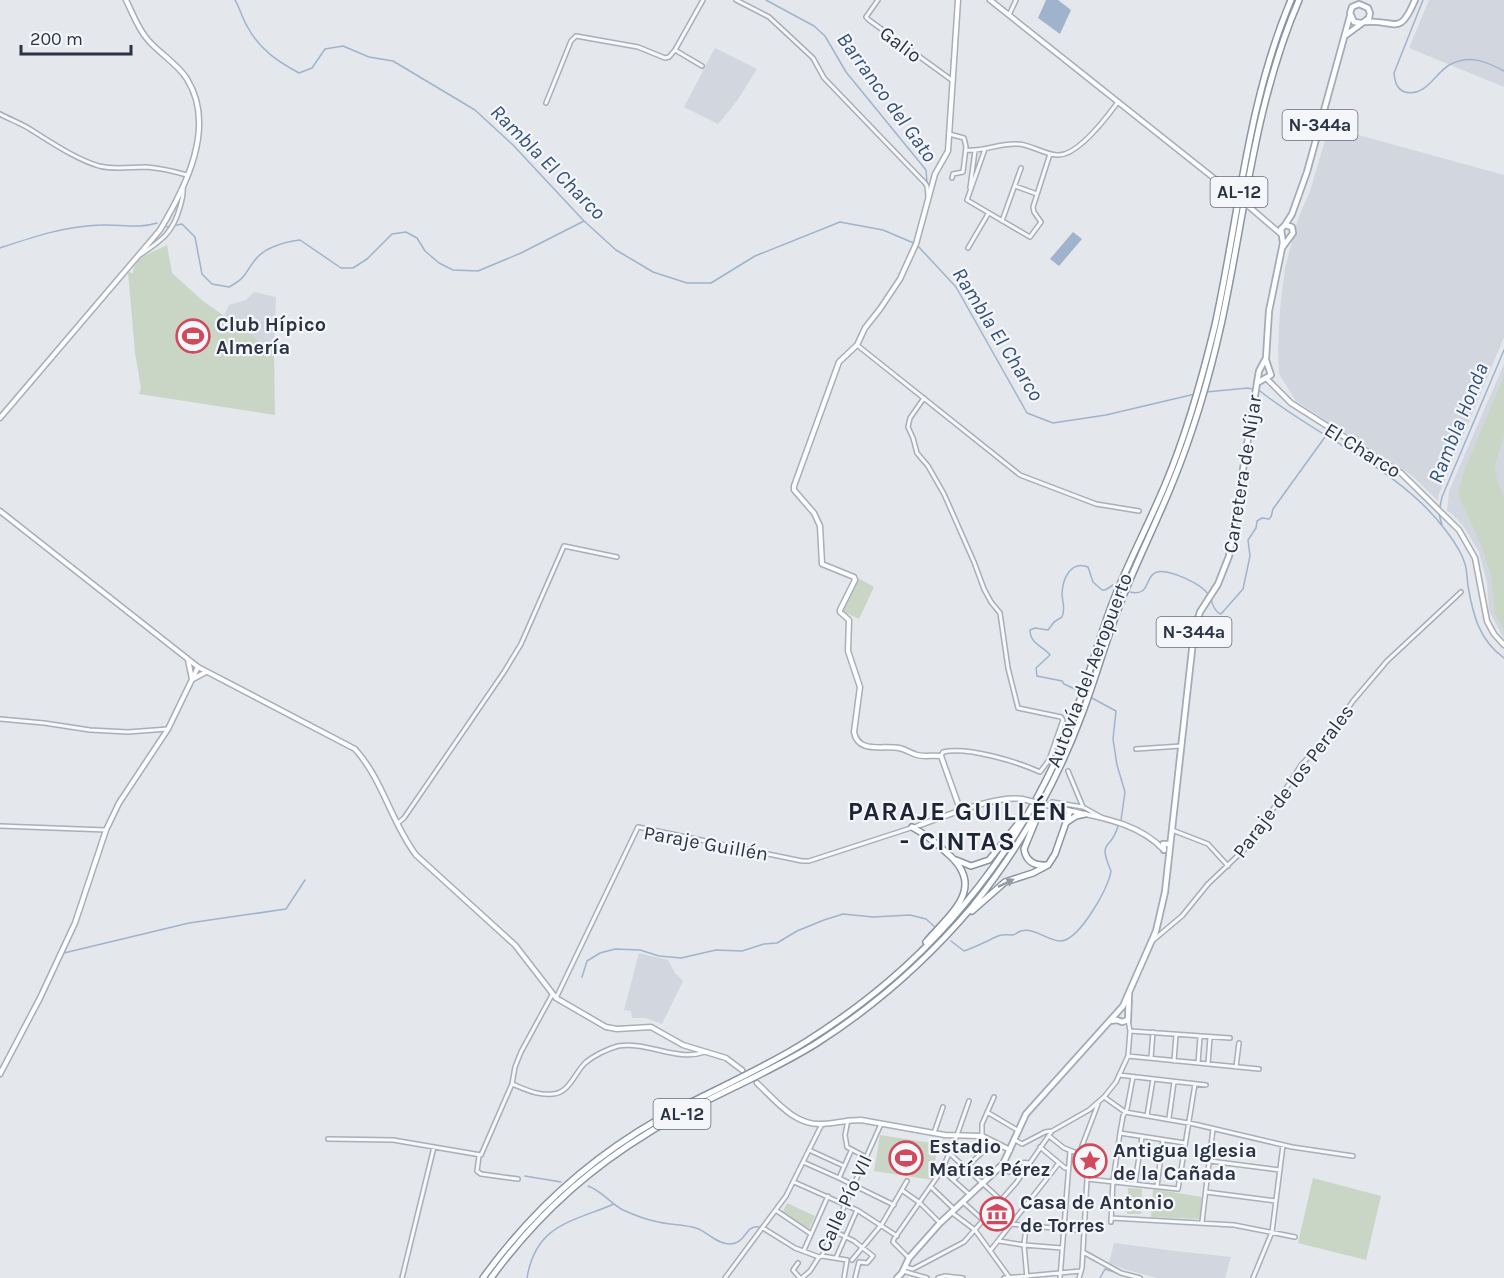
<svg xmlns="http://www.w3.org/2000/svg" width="1504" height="1278" font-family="Karla,sans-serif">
	<rect width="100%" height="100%" fill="#e4e7ec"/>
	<!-- built -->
	<path fill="#d2d6de" d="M1429,0H1504V87L1409,48Z
		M715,48L757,69L737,101L718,124L684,107Z
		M1329,127L1504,175V337L1439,494L1438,501L1413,476L1296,401L1279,374L1278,347L1280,309L1285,268L1298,219L1310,191Z
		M254,292L276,297L274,351L224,316L229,305L246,300Z
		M1504,364V639L1489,611L1487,582L1479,552L1464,527L1451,513L1447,511L1449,491Z
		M639,953L668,960L675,973L683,981L662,1024L646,1018H632L631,1011L624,1010Z
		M1114,1243L1175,1251L1231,1257L1225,1278H1157L1124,1269L1109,1263Z"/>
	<!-- green -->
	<path fill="#c9d6c5" d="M167,245L172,273L203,301L274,351L275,415L139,394L141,388L135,353L128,272L133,273C133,257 154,252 167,245Z
		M1504,376V436L1495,465L1497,481L1504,497V630L1495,614L1491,576L1482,547L1458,494L1465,469Z
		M858,578L874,587L859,619L842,611Z
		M880,1135L938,1144L932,1180L874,1171Z
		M1313,1178L1381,1196L1366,1260L1298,1243Z
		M1128,1188L1142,1189L1141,1214H1127Z
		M1153,1189L1202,1197L1200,1219L1151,1217Z
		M787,1203L815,1216L808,1231L782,1213Z"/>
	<!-- water -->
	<path fill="#9fb4cc" d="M1046,0H1058L1071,10L1060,34L1038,18Z
		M1073,232L1082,239L1059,266L1050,259Z"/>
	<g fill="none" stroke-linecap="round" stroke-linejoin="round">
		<!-- stream -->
		<path stroke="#9fb4cc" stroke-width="1.5" d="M235,0C240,8 242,18 247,26C259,49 277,61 299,73L312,68L325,49L343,46L369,57L393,61L475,110L513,145L584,221L616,250L653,272L687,283H711L755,256L840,222L883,230L916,244L956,287L1027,413L1053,423L1106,415L1195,394
			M766,0L814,26L825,36L846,72L926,170L927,183
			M1423,0L1394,73C1395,81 1396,89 1405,92C1426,98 1436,71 1451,64C1470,54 1487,62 1504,71
			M167,227L182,224L195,237L202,274L212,284L229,287C246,278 244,274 255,260C265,247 285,242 300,240L341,268H353L367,259L392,234L406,232L417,238L425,251L439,263L453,270L478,271L521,253L584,221
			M0,248C33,237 65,226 101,225C120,224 139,229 157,223
			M1206,392L1248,388L1260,391C1320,439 1401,469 1447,532C1453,540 1462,553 1465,564C1467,570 1467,579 1468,586C1473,615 1479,640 1504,658
			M1440,507L1442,497L1504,350
			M1439,514L1442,525
			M1130,592C1151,597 1144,576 1157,572C1170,569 1201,584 1208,594
			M1211,598C1212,604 1215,612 1221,614L1243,589L1250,556L1248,540L1256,528L1257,521L1262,518L1269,519L1271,517L1273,509L1325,437
			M1079,691L1064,684L1062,681L1037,676L1036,668L1050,655C1043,646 1030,644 1030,630L1035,628L1048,630L1054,622L1062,617C1066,608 1062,601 1062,593C1063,578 1071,560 1088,567L1093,582L1102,590H1105L1113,585
			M1092,698L1116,711L1113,739L1117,765L1125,792L1121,820
			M951,941L964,951C976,947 987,941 998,936C1003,934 1007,935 1012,935C1018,934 1015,933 1021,931C1035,927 1047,941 1061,941C1079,940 1109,888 1111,871C1097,838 1111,852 1118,826
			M64,953L189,923L286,909L305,880
			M582,977L587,961L600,953L615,949L640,950L659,956L681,958L716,950L742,951L764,944L777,943L797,931L824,920L843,914L873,917L910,915L926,919L935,927
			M525,1176L561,1182
			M588,1186C602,1191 610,1203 623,1210C632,1214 644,1219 654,1221C668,1225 682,1224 696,1228C708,1232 715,1243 729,1244C747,1244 744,1225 759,1227
			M1127,1276L1133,1278
			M527,1278C536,1224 572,1222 614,1204
			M1100,1278L1105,1269L1120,1274"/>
		<defs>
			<path id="street" d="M736,0L769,17L813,58L824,78L925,183L927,186L928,197
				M878,0L866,17L869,20L953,81
				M1009,15L1016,0
				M702,66L675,50L703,0
				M546,103L571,41L576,36L638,47L665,58L669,57L675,50
				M0,114C11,120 23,124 33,131C54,144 76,159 99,166C115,170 130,167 146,167C160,168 173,171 187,175
				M949,134L964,138L966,147L963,172L953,174L952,178
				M985,149L967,200L1030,237L1041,222L1034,212L1033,207L1050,154
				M966,150C983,152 999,143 1017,144C1030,144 1043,154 1057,155C1077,157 1107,117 1118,102
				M1015,186L1037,194
				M970,188L975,151
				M1002,221L1021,168
				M968,248L988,214
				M140,255C161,241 173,233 180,207C182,200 184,194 183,187
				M857,345L1020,475L1096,504L1139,511
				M924,398L910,418L908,427L913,438L917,453L928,466L944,494L974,562L984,589L991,602L1000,613L1008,668L1018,708L1061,717L1063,720L1049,760L1040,772C1018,762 967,746 943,752L941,756
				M0,719L44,723L90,730L128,732L168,729
				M1136,749L1181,746
				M1068,771L1083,807L1101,817
				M1052,802L1083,807
				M398,823L404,818L504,672L521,644L564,546L617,557
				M0,826L106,830
				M1172,830L1208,844L1228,866
				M1151,942L1182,916L1208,884L1252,842L1301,765L1328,737L1353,701L1387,661L1461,592
				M556,998L638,827L802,861H809L920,825
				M1130,1031L1230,1038
				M1128,1056L1259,1069
				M1151,1058L1153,1032
				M1174,1061L1176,1035
				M1198,1063L1200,1037
				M1208,1064L1210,1037
				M1236,1067L1239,1043
				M1119,1075L1206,1085
				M512,1084C525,1089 538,1096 553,1094C569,1093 574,1074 585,1063C593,1056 607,1049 618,1046C647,1041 677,1062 705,1052
				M1104,1097L1125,1112L1194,1124L1292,1147L1353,1156
				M987,1112L1019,1131
				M1147,1116L1153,1079
				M1169,1118L1174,1082
				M848,1120L845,1135L847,1147L866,1157
				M934,1133L943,1107
				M1120,1133L1185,1143
				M982,1136V1124L994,1097
				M1049,1136L1064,1148L1082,1155
				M328,1139L393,1140L481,1155L512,1084L515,1067L521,1052L552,995
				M1015,1140L1022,1144L1045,1132L1052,1131
				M1040,1147L1065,1168H1068
				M809,1150L844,1166
				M949,1153L1001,1200
				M479,1156L477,1171L481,1174L518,1179
				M1210,1161L1280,1170
				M803,1162L839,1178L894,1205
				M942,1170L970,1195
				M1009,1172C1015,1166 1019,1161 1029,1163
				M839,1178L851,1151
				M1087,1179L1178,1189L1195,1084
				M953,1180L993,1142
				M794,1182L857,1210L897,1236
				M1135,1183L1142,1137
				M1157,1186L1163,1140
				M931,1187L954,1209
				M903,1191L920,1203L940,1223
				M1206,1192L1276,1201
				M963,1202L984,1221
				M777,1211L811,1234
				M951,1212L975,1230L1009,1277
				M1111,1218L1234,1225L1295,1237
				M1111,1222L1113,1181L1120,1133L1123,1116L1127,1109L1133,1077
				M1202,1222L1213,1129
				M1011,1224L1084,1231
				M1026,1226L1024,1245L1027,1278
				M763,1228L795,1248L819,1257
				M832,1230L854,1241L873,1256L867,1263L859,1262L855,1278
				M999,1241L1024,1245L1062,1248
				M804,1250L828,1196
				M990,1251L1059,1163
				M1083,1252L1121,1273L1140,1278
				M822,1256L847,1260L844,1278
				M836,1258L857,1210
				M909,1258L893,1242L894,1239L942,1170L957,1135L969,1101
				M852,1260L882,1224L907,1181
				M798,1263L793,1270L800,1278
				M905,1267L913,1269L964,1242L1016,1183L1052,1131L1089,1110L1104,1097L1116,1082L1128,1056L1130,1031L1128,1020
				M903,1271L927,1278
				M402,1278L434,1147
				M725,1278L786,1196L822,1124
				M802,1278L810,1271L819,1257L822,1256L881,1124
				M938,1278L945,1276L963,1278
				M1004,1278L1081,1271
				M1060,1278L1070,1151
				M1079,1278L1082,1268L1087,1179L1082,1146L1098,1104
				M1253,1278L1272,1232L1283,1145"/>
			<path id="secondary" d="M958,0L948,151L935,174L916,244L900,279L880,309L865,328L857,345L839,362L794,486V490L814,513L820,526L822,564L854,577L855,580L840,610V612L849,620L848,651L860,687L854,732C858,754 883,745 899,748C905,749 910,753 917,755C924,757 933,755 941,756L961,812
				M990,0L1230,191
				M1253,210L1281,234
				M1266,378L1291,403L1401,473L1459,530L1475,558L1487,621L1494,634L1504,645
				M0,418L160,230C185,188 217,127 187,79C178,64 160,54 148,40C138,29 133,14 126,0
				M0,511L198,667L355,749C383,780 391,822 416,855L515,945L556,998L606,1027L617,1029L651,1027L683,1045L726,1058L742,1070
				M188,660L192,679
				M193,679L206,672
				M1059,808C1095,817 1136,821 1163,849
				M920,825C946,816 996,795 1022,799
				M0,1074L40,998L75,923L106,830L119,803L168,729L198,667
				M757,1083C776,1101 795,1126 823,1124C836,1123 848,1120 861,1120L945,1135L982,1136L1010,1150"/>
			<path id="primary" d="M1365,22C1396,19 1399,38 1415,0
				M1346,35L1369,18L1370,13L1368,8L1359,4L1352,7L1350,13L1354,22L1361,23
				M1285,225L1292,214L1307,172L1350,16
				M1257,383L1271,375L1266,360
				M1164,850L1163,844H1169
				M1110,1021L1117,1020L1122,1022L1128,1020L1129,994
				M897,1278L902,1273L909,1258L940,1223L1003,1164L1026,1114L1123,1006L1156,931L1165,892L1194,632L1200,612L1218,584L1229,556L1257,383L1259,371L1266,358L1269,311L1283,243L1281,229L1285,225L1292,227L1293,233L1282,248"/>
			<path id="highway" d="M1038,815L1024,849C1026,861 1034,866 1046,865
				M1067,822L1076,816L1085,814
				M912,827C925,834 936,843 947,853C987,887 952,912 926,942
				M956,860L971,866L989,860L1021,820
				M972,911L1005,882L1033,873L1048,865L1055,854L1070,811
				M483,1278C530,1213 589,1159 659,1119C708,1092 760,1071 807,1041C866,1004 919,959 963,906C1011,849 1049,784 1075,714C1090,674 1100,633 1116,594C1131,557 1150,521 1165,485C1187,433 1202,379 1215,325C1239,216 1247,104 1291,0
				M491,1278C533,1220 587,1170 648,1133C702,1099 763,1077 817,1043C875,1006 927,960 972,907C1019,849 1056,784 1082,714C1097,674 1108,633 1124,594C1139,557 1157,521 1172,484C1193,433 1209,379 1221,325C1245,215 1254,104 1299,0"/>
		</defs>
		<!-- street casing -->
		<use href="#street" stroke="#a9aeb7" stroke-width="6"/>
		<!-- secondary casing -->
		<use href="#secondary" stroke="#a9aeb7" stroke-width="7"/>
		<!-- primary casing -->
		<use href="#primary" stroke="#a3abb8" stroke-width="8"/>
		<!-- highway casing -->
		<use href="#highway" stroke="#8b94a3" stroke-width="8"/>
		<!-- street -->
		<use href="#street" stroke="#f7f8fa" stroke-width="3"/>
		<!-- secondary -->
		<use href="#secondary" stroke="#fff" stroke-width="4"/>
		<!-- primary -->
		<use href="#primary" stroke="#fff" stroke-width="4.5"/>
		<!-- highway -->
		<use href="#highway" stroke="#fff" stroke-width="5"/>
		<defs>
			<path id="secondary-bridge" d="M1230,191L1253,210
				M1022,799L1059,808"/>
		</defs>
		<!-- secondary-bridge casing -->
		<use href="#secondary-bridge" stroke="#a9aeb7" stroke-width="7" stroke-linecap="butt"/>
		<!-- secondary-bridge -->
		<use href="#secondary-bridge" stroke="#fff" stroke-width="4"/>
	</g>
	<!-- one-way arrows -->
	<defs><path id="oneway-solid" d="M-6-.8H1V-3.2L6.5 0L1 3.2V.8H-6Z" transform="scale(1.5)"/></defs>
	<use fill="#959aa2" href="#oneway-solid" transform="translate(1006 883) rotate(-26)"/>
	<!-- icons -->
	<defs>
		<symbol id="stadium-ring" viewBox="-11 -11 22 22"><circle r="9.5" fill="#f4f6f9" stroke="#d1495b" stroke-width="1.5"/><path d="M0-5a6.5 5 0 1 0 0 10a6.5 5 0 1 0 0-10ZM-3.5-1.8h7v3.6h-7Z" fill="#d1495b"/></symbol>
		<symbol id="sight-ring" viewBox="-11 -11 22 22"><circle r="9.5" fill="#f4f6f9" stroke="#d1495b" stroke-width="1.5"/><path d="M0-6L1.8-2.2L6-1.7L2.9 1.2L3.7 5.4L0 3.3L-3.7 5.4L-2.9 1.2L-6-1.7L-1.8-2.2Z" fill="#d1495b"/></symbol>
		<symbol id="museum-ring" viewBox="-11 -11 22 22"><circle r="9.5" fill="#f4f6f9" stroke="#d1495b" stroke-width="1.5"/><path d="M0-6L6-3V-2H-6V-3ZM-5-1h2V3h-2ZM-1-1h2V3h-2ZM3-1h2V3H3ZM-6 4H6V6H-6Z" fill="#d1495b"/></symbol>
	</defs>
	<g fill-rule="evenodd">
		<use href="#stadium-ring" x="174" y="317" width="38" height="38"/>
		<use href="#stadium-ring" x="887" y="1139" width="38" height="38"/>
		<use href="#sight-ring" x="1071" y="1142" width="38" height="38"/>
		<use href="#museum-ring" x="978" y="1195" width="38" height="38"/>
	</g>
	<g text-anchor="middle" stroke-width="4.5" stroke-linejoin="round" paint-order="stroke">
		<!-- shield labels -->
		<g fill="#f4f6f9" stroke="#676e7b" stroke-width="1.5">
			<rect x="1282.5" y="110" width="75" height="30" rx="4.5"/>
			<rect x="1210.5" y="177" width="57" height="30" rx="4.5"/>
			<rect x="1156.5" y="617" width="75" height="30" rx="4.5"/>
			<rect x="653.5" y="1099" width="57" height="30" rx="4.5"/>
		</g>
		<g font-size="18" font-weight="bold" fill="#2b3445">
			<text x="1320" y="131">N-344a</text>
			<text x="1239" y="198">AL-12</text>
			<text x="1194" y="638">N-344a</text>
			<text x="682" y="1120">AL-12</text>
		</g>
		<!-- street labels -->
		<g font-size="20" fill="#2b3445" stroke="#f4f6f9">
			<text transform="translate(901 44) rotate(37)" y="7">Galio</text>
			<text transform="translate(1363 450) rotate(32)" y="7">El Charco</text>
			<text transform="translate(1242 474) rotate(-81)" y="7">Carretera de Níjar</text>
			<text transform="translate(1089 670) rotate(-69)" y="7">Autovía del Aeropuerto</text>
			<text transform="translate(1293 781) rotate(-53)" y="7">Paraje de los Perales</text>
			<text transform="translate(706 843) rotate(10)" y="7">Paraje Guillén</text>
			<text transform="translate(844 1203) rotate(-65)" y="7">Calle Pío VII</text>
		</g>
		<!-- poi labels -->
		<g font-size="20" font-weight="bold" fill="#2b3445" stroke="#f4f6f9" text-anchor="start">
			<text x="216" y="331">Club Hípico<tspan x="216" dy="23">Almería</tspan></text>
			<text x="929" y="1153">Estadio<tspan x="929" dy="23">Matías Pérez</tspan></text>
			<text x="1113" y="1157">Antigua Iglesia<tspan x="1113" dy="23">de la Cañada</tspan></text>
			<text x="1020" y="1209">Casa de Antonio<tspan x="1020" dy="23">de Torres</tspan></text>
		</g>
		<!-- water labels -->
		<g font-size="21" font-style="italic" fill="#34527a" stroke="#f4f6f9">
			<text transform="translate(887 97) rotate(54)" y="7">Barranco del Gato</text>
			<text transform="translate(548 162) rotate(45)" y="7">Rambla El Charco</text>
			<text transform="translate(998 334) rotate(58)" y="7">Rambla El Charco</text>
			<text transform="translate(1458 423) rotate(-68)" y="7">Rambla Honda</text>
		</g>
		<!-- district labels -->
		<g font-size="26" font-weight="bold" letter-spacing="1.5" fill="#1d2536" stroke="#f4f6f9">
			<text x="958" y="820">PARAJE GUILLÉN<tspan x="958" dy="30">- CINTAS</tspan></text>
		</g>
	</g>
	<!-- scale -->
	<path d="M21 45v9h110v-9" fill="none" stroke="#2b3445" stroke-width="3"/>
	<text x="30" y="45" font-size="18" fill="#2b3445" stroke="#f4f6f9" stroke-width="4.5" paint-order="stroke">200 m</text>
</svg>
